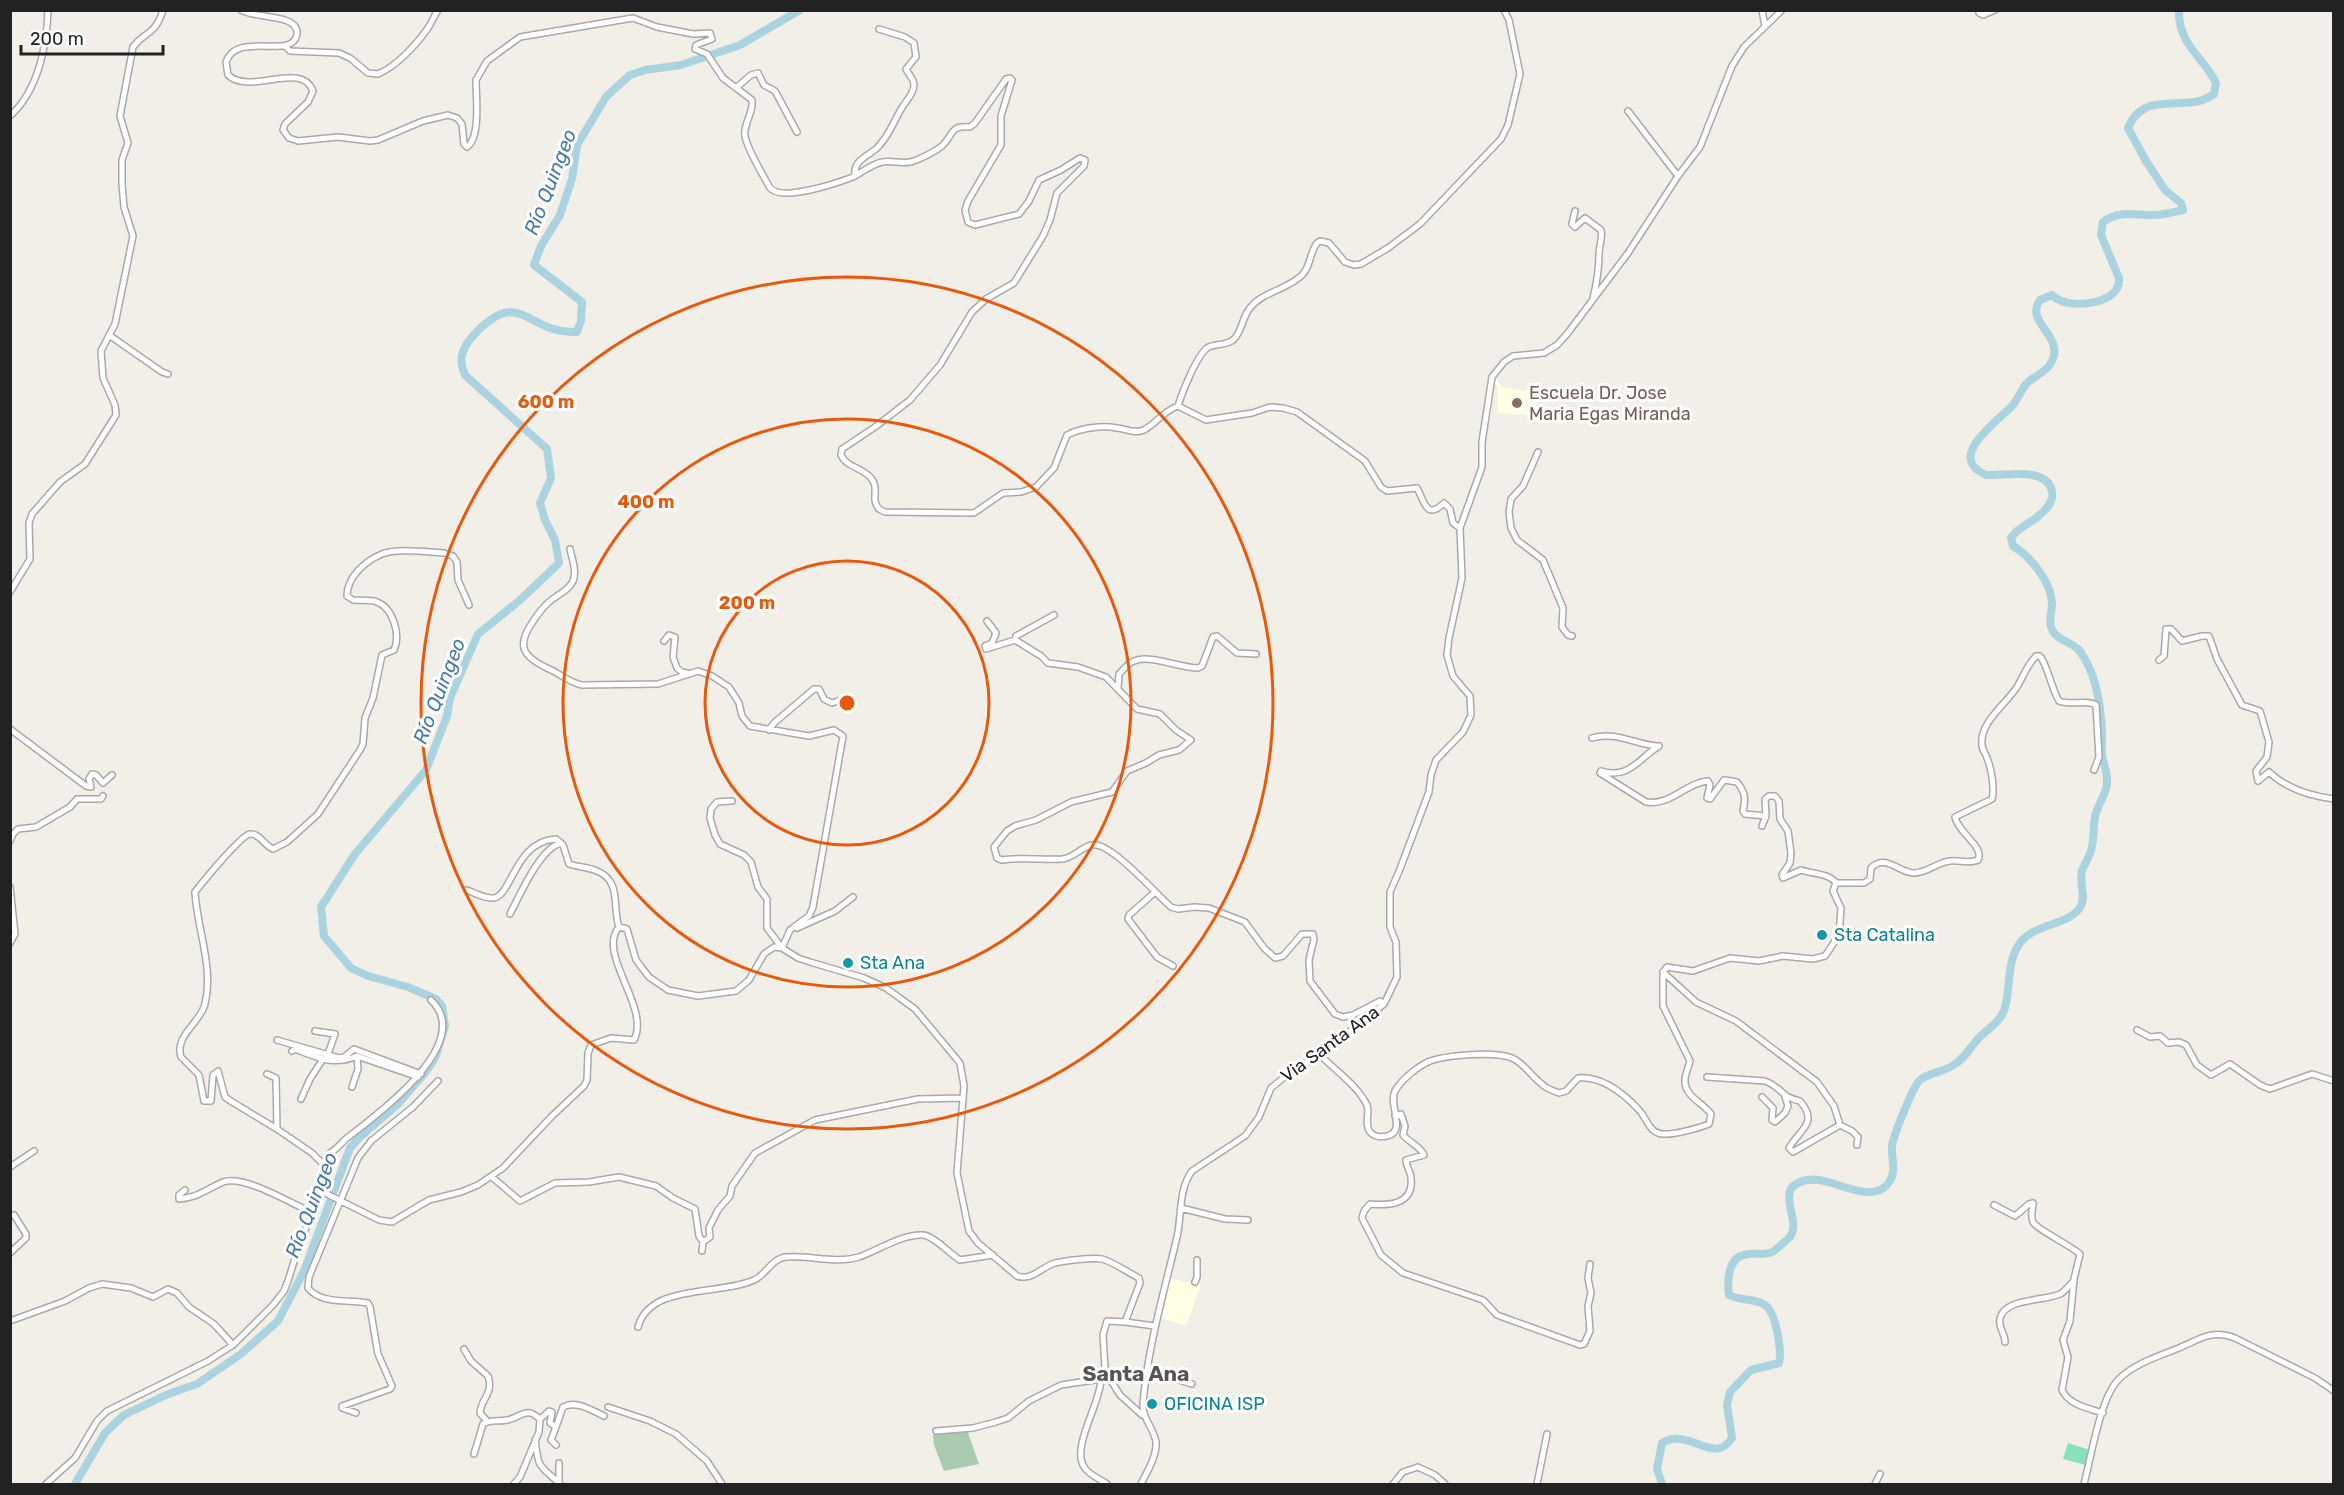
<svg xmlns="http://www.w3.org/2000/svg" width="2344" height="1495" font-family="Rubik,sans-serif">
	<rect width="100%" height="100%" fill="#f2efe9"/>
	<!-- education -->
	<path fill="#ffffe5" d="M1496,376L1501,387L1539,393L1534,416L1498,413L1497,386L1494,381Z
		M1168,1278L1201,1285L1186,1326L1159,1317Z"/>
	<!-- cemetery -->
	<path fill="#aacbaf" d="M967,1430L979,1464L944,1471L934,1445L933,1435Z"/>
	<!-- pitch -->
	<path fill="#88e0be" d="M2068,1443L2090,1450L2085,1465L2063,1459Z"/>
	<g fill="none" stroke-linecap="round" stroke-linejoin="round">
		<!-- river -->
		<path stroke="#aad3df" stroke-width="8" d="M75,1484L105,1433L124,1415L168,1394L197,1384L241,1354L278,1321L304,1271L350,1148L360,1137L399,1103L425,1073L435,1058L445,1026L442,1006L436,999L408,987L368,976L351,968L324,936L321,907L355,854L426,770L447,716L450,698L478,634L519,601L559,563L555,540L545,520L540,503L551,478L547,449L465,375C458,360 462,349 472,337C520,283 527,335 577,332L581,321L582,302L534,265L541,246L560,215L572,179L577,145L606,97L620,84L630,75L645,70L681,65L740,45L800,10
			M1662,1484L1657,1469L1662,1443C1689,1426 1714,1467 1732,1438L1727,1405L1730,1392L1751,1370L1779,1363C1782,1351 1776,1312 1765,1305C1755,1298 1740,1301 1729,1295C1727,1279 1728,1256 1748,1254C1755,1253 1762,1255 1769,1253C1775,1252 1784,1242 1789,1238C1805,1222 1769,1186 1808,1180C1831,1176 1868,1205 1887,1185C1898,1172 1891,1161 1892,1146C1893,1137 1913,1086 1920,1080C1928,1073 1943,1072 1952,1066C1963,1060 1969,1050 1977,1040C1986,1029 1998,1025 2004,1011C2011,991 2006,965 2018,946C2032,922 2069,927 2081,906C2086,897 2079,882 2082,871C2085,863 2090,856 2092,847C2094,837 2093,827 2095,817C2097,805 2106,796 2107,783C2108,772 2103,764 2102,754C2101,747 2103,740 2102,733C2101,706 2096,672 2079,650C2073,643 2060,641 2054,633C2047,623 2052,614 2052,603C2051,582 2031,557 2013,546L2011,538C2017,528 2027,525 2036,518C2044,512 2054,502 2052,492C2048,466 2005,476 1986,475C1945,457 1997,422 2012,406C2018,399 2021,390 2027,383C2034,377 2043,373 2049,366C2070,337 2023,324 2040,300L2052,295C2066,311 2122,305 2119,278L2101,235L2103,222C2121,209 2135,216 2154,215C2163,215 2174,212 2183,210L2181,203L2165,190L2146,161L2128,128C2145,87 2187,115 2214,94L2216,83C2203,56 2178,45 2179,10"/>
		<defs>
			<path id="minor" d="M241,10C254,19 299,13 297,34C293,61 237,30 226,62L228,75C250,96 302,60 313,91L308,102L285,124L283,130L289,138L298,141L338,137L370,141L378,140L423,121L448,115L457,118L462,124L464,144L467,147C481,137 476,97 476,80L487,61L520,37L633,18L657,27L693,34L710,33L712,39L696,45L695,49L707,54L723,78L752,100C754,113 743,123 745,136C747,149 763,175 770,188C782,202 837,183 853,177C863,172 870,165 882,162C892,160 904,165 914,161C922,158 936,151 942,146C954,135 949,125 970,127L975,123L1006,79L1010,78L1012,80L1001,116V145L968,201L965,210L968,222L975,225L1019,214L1029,201L1039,180L1061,170L1080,158L1085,160L1084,166L1057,193L1050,220L1043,236L1014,283L986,299L972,312L940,365L910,400L875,427L842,449L841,455C846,467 863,468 871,478C880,488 870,499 879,509L885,512L974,513L1003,493L1021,492L1036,487L1054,468L1067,435C1080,428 1102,425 1117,428C1126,429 1135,434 1144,430C1157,423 1163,411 1178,406L1206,420L1252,413L1270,407L1283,408L1297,412L1365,461L1381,487L1387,491L1417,488C1424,500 1426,521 1444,503L1450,509L1453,523L1460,528
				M1762,10L1765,26
				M1979,10V13L1983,15L1995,10
				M285,46L290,51L339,53L350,58L368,73L378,74C397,66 417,44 428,28C432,22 434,16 438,10
				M737,87L751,75L758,73L764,85L775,91L797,132
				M1628,111L1678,176
				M10,116C38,91 47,46 48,10
				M855,176C853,161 866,157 876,149C889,137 894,120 903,106C907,100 914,93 914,85C914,79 908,74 906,69L916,57L914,43L905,37L879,29
				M1575,211L1572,224L1575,227L1585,218L1601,230C1603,239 1599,245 1599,254C1599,271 1597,282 1593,298
				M109,335L162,372L168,374
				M1178,406C1182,393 1196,357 1207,348C1214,343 1226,346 1233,340C1242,333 1242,317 1250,308C1262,292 1286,290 1301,276C1311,267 1309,254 1317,243L1320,241L1329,243L1345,262L1354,265L1361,264L1388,248L1420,224L1501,139L1508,125L1520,74L1509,20L1504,10
				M1538,452L1523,486L1511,499L1509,512L1511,528L1517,540L1543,560L1563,608L1562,627L1568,635L1572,636
				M570,549C572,559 577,571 573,581C569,591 556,595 549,602C543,607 538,614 534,620C516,645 521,656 549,669C561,674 568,682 582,685L658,684L698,671L712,676L729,687L739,703L742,716L750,726L809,736L834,730L843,736L813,907L809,916L790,930L782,948
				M10,592L30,559L29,523L32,514L60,482L85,464L116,415L115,405L103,378L101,351L115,324L133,236L124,207L122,184V160L128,143L120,116L133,47C146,30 155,36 163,10
				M1054,615L1016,636L1015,640L1041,656L1048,663L1078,667L1106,677L1137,709L1160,714L1176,730L1191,740L1179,750L1159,755L1146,763L1127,771L1112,792L1071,802L1036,820L1015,826L1007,831L994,847L997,858L1002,860C1022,857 1042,860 1062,859C1074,858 1081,847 1092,845C1110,841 1156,894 1171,907L1178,909L1194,907L1209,908L1245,922L1264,948L1275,958L1283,956L1302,934H1313L1314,939L1309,960L1310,981L1335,1014L1343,1017L1353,1015L1380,1001L1384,1004
				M987,621L996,633L992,643L985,646L986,649L1015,640
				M664,641L669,635L675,637L673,657L677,668L682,672L687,673
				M2159,660L2164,656L2166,629H2171L2182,641L2202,636H2209L2217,659L2242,705L2260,711L2269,742L2267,757L2256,771L2258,781
				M1118,689L1119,674C1123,670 1128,663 1134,661C1150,654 1180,668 1198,668L1202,666L1213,637L1217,636L1237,653L1256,654
				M10,729L86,786L91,787L89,779L92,774L96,775L103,783L112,775
				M769,730L774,723L814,689H819L824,699L832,703L844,699
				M1592,738C1615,731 1634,744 1657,746
				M1659,746C1639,758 1629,780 1601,771L1600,773L1646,802C1671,806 1685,783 1708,781L1710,785L1707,798L1710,799L1724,780L1737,782C1745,792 1746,798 1743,811L1745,814L1766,816
				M2258,781L2269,772C2287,789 2309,796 2334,799
				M732,801L717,802L711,809L710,818L715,835L720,844L744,855L751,862L758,887L767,899V928L782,948
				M1762,826L1766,816L1765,799L1769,796H1775L1779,801L1780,819L1788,831L1791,853L1790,863L1782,875L1783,878L1801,870C1812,874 1829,873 1836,883H1864L1870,879L1871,868C1885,853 1899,873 1914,873C1927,873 1938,862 1950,861C1960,860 1969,864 1978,860C1985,847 1958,833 1955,817L1992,799C1995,789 1991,767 1987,758C1986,754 1982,750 1982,745C1979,723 2006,704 2017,687C2023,677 2027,665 2036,656H2040C2048,666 2051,688 2059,701C2071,706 2086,699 2096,705L2099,757L2094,770
				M10,841L13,834L18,829L36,827L70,807L77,799H101L103,796
				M10,887L15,934L10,943
				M467,890C475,893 485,899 494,898C512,895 515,841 556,839L563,845L569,864C578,867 588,867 597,871C622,881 612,907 619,927
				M1154,893L1129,915L1128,919L1157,957L1173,966
				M510,914C520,895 540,848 561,843
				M797,928L835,911L853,897
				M1663,972L1696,1002L1736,1021L1817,1082L1834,1106L1840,1125
				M2137,1030L2150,1037L2160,1036L2168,1043L2179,1042L2186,1045L2197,1065L2211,1075L2230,1064L2260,1085L2270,1089L2312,1074L2334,1081
				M315,1031L335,1034L328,1054
				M277,1040L339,1058L344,1057L354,1049L421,1074
				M292,1051L295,1049C318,1058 334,1066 357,1056L418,1077
				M1320,1055C1335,1070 1358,1086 1367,1105C1370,1113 1364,1124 1370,1132C1374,1137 1382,1137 1387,1136C1407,1132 1388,1104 1395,1091C1401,1080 1418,1066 1430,1061C1447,1055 1495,1051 1512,1058C1524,1063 1532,1077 1543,1085C1547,1089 1554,1091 1559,1093L1566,1091L1578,1078C1601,1076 1622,1092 1638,1109C1647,1117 1648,1133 1663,1134C1674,1135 1699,1128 1709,1124L1711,1114C1703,1103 1684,1096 1685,1080C1685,1073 1689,1067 1690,1061L1663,1006V972L1667,967L1693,971L1730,958L1759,961L1783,956L1813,959L1825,956L1839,935L1841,908L1833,891L1836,883
				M267,1074L276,1078L277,1129
				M1707,1077L1765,1081C1782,1087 1780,1097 1800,1101C1819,1123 1800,1129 1789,1148L1793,1152L1840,1125L1852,1131L1858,1137L1857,1145
				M352,1087L358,1069L357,1056
				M1762,1097L1773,1108L1772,1120L1775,1122L1785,1113L1788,1106L1785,1097
				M301,1099L310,1079L323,1059
				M1395,1116L1401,1114L1405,1126L1403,1135C1409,1142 1421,1147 1424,1155L1406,1160C1406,1166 1411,1172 1411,1178C1414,1204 1390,1206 1370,1204L1364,1211L1362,1218L1381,1255L1403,1273L1483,1300L1497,1315L1580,1345L1584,1344L1590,1331L1588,1306L1591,1293L1588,1278L1590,1264
				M323,1164L330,1153C337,1149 341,1143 347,1138C377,1115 476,1043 431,1000
				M10,1167L34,1151
				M492,1177L520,1201L555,1183L589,1182L619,1177L656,1186L673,1198L695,1209L699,1236L703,1242L702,1251
				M185,1190L179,1195V1199C197,1198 207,1189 223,1182C243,1174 292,1204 311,1212
				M321,1191L379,1220L392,1222L429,1200L461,1192L478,1185L503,1168L552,1116L584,1086L587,1080L588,1053L591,1045L611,1038L634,1040C651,1007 596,954 619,927L627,929L636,960L649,977L668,990L698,996L736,991L749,980L764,954L774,947L782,948L798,958L810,962L864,978L886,988L915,1009L960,1063L964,1086L957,1173L969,1231L978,1243L1017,1276C1033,1281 1041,1267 1055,1263C1063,1261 1095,1257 1102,1259C1115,1263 1127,1272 1139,1278L1140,1283L1125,1322L1107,1321L1103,1335L1105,1368L1108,1376L1120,1395L1142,1415
				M1994,1205L2015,1216L2029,1204L2033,1203C2033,1209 2030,1215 2033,1222C2036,1229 2070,1245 2080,1254L2074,1279L2070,1321L2063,1340L2068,1357L2062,1390C2069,1405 2088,1408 2103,1413
				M1181,1208L1225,1219L1248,1220
				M703,1242L710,1237L709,1228L718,1210L730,1196L732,1186L755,1153L815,1120L918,1099L963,1098
				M10,1253L26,1238V1234L14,1215
				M1195,1282L1197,1277V1260
				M10,1321L65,1301L89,1288L102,1284L131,1288L153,1297L168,1289L177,1293L189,1307L214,1324L233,1345
				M1125,1322L1155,1326
				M638,1327C650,1283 719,1296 754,1280C766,1275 772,1258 786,1257C811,1255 834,1264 859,1257C879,1250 902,1234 923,1235C934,1236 950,1254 960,1260L993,1255
				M2005,1342C2005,1334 1998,1327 2000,1319C2003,1298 2046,1301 2060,1294C2066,1291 2069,1285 2074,1281
				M464,1349L471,1361L488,1376C494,1394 481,1398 480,1413L487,1421
				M1147,1370L1192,1384
				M1101,1379C1101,1403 1071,1446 1084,1467C1089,1475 1100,1479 1107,1484
				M608,1407L650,1421L676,1434L707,1461L722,1484
				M356,1413L342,1408V1406L390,1389L392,1386L378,1354L370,1307L368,1303C348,1299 322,1305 308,1288L309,1277L358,1158L371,1141L413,1107L438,1081
				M540,1419L549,1411L552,1412L550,1423L556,1427L563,1407C576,1400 591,1410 604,1416
				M556,1427L551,1440L556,1445
				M936,1431L973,1428L996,1422L1008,1418L1029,1401L1061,1385L1101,1379L1108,1376
				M535,1440C539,1471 539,1464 560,1484
				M474,1454L483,1424C491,1419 498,1422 507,1420C515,1419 523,1411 531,1413C534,1414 537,1417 540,1419L539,1432L520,1477L514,1484
				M559,1463V1484
				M46,1484L75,1458L97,1421L107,1411L208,1361L233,1345L273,1305L284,1291L289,1278L299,1245L321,1191L324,1172L323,1164L312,1153L277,1129L229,1100L225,1097L218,1071L213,1075L211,1101H204L199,1075L181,1057C174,1036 201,1022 205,1004C214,967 197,929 195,892C202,883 241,835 250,834C259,833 265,846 273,849L287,842L318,814L360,750L363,744L365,718L373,698L382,655L394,650C401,635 393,608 377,602C370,599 360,601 353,600L347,596C347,577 365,561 382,554C396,548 427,552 444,553L453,556L457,562L458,580L469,605
				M1141,1484C1147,1472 1157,1456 1156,1442C1154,1428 1142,1419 1143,1403C1148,1346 1164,1292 1177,1237C1182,1216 1178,1190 1192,1171L1245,1136L1259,1117L1271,1088L1294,1069L1320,1055L1384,1004L1397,977L1396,942L1390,927V892L1400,869L1429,792L1431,775L1436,760L1463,732L1471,715L1470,696L1453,676L1447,655L1449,638L1462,578L1460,528L1482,467V442L1492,377L1504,362L1513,356L1544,353L1557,345L1567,334L1628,253L1678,176L1700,147L1732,66L1744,47L1782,10
				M1393,1484L1403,1472L1418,1467L1435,1475L1445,1484
				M1537,1484L1547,1434
				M1875,1484L1880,1474
				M2084,1484C2091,1458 2100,1399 2118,1380C2133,1364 2159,1356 2179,1348C2200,1339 2212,1329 2235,1338L2315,1378L2334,1391"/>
		</defs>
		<!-- minor casing -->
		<use href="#minor" stroke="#a9a9a9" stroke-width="8"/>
		<!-- minor -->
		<use href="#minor" stroke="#fff" stroke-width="5"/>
	</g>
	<!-- distance rings -->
	<g fill="none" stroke="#e8590c" stroke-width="3">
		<circle cx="847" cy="703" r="142"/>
		<circle cx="847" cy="703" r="284"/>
		<circle cx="847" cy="703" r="426"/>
	</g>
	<!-- markers -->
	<circle fill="#8d6e63" stroke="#fff" stroke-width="2" cx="1517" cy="403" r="6"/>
	<g fill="#0f9aa8" stroke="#fff" stroke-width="2">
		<circle cx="1822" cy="935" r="6"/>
		<circle cx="848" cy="963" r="6"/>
		<circle cx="1152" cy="1404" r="6"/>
	</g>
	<g text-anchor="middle" stroke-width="6" stroke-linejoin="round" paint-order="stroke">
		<!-- education labels -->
		<g font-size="18" fill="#785e54" stroke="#fff" text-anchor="start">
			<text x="1529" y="399">Escuela Dr. Jose<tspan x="1529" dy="21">Maria Egas Miranda</tspan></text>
		</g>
		<!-- culture labels -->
		<g font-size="18" fill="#0d838f" stroke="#fff" text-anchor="start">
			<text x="1834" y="941">Sta Catalina</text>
			<text x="860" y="969">Sta Ana</text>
			<text x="1164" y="1410">OFICINA ISP</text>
		</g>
		<!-- street labels -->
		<g font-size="18" fill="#222" stroke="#fff">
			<text transform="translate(1330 1044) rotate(-36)" y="6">Via Santa Ana</text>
		</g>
		<!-- water labels -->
		<g font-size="20" font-style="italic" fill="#4a7aab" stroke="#fff">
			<text transform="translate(550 182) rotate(-69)" y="7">Río Quingeo</text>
			<text transform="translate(439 691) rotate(-69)" y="7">Río Quingeo</text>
			<text transform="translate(311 1205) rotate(-69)" y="7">Río Quingeo</text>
		</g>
		<!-- quarter labels -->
		<g font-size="21" font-weight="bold" fill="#555" stroke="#fff">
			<text x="1136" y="1381">Santa Ana</text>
		</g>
	</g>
	<circle cx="847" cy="703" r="9" fill="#e8590c" stroke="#fff" stroke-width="3"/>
	<g font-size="18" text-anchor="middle" font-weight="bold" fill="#e8590c" stroke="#fff" stroke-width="6" stroke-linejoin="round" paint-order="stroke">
		<text x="546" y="408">600 m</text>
		<text x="646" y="508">400 m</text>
		<text x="747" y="609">200 m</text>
	</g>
	<!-- border -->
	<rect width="2344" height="1495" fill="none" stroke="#222222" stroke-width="24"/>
	<!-- scale -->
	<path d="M21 45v9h142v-9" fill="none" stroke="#222222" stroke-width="3"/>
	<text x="30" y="45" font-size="18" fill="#222222" stroke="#ffffff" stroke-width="4.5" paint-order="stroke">200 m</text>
</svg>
